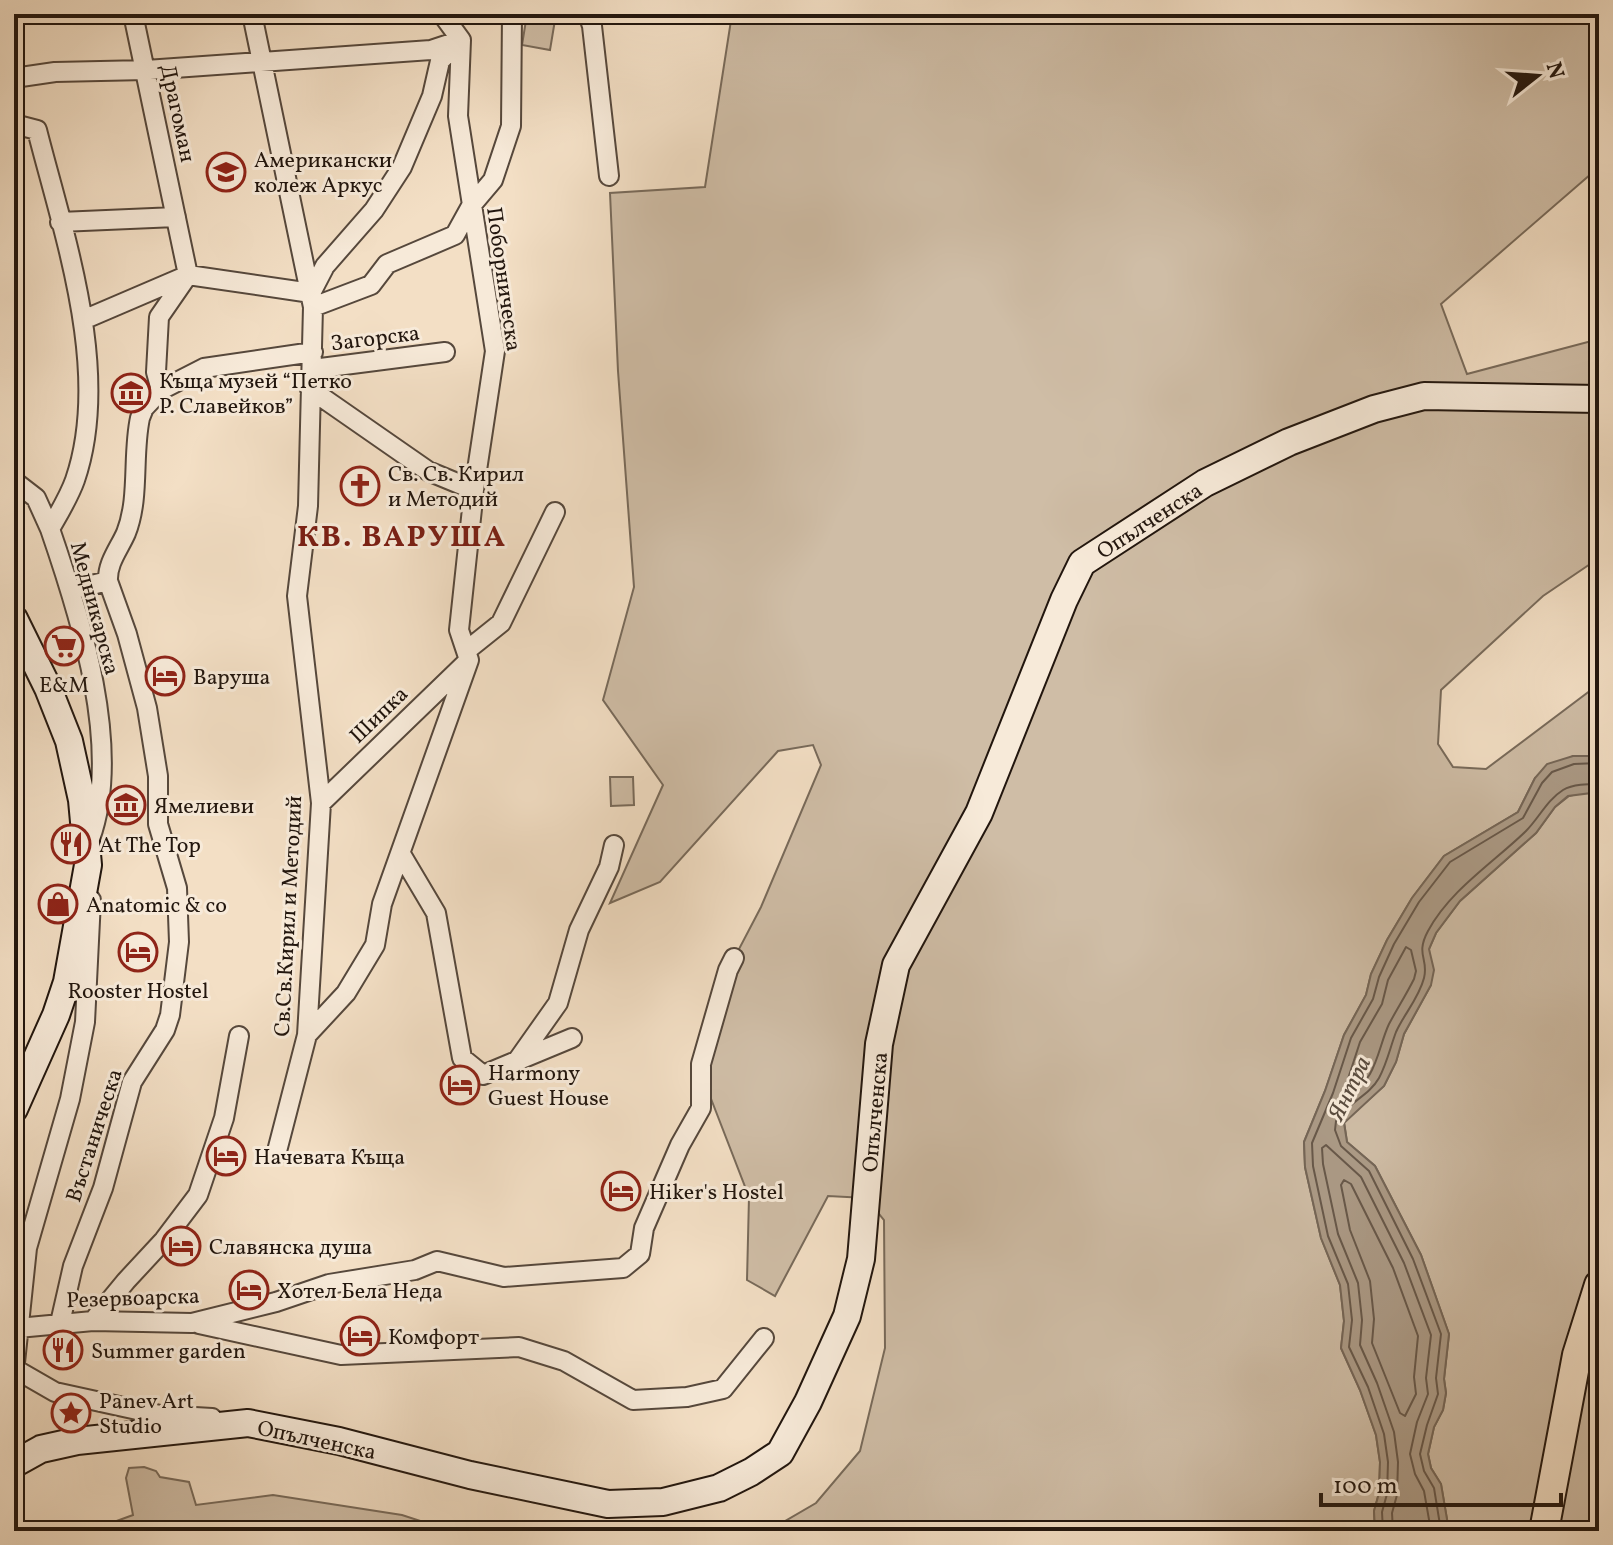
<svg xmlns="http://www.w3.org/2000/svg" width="1613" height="1545" font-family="Vollkorn,serif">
	<rect width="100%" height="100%" fill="#f3dfc5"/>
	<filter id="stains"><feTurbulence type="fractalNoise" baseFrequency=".0025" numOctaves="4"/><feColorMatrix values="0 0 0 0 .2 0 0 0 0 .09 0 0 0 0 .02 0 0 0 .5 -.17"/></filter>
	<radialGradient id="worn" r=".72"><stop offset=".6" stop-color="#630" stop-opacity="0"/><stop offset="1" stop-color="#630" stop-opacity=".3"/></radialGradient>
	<!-- green -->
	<path fill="#cfbda6" stroke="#786a5a" stroke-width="2" d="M527,14H556L550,50L522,45Z
		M732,14H1599V167L1441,304L1467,374L1599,339V558L1543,596L1441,690L1438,744L1453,767L1486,769L1599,684V756H1573L1535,778L1518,812L1444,856L1412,898L1387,940L1371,974L1366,995L1344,1035L1325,1091L1304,1142L1305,1167L1321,1238L1340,1285L1344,1321L1341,1348L1360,1390L1376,1435L1380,1462L1379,1493L1374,1511L1375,1531H768L816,1503L860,1451L885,1348L884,1220L866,1198L828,1196L775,1296L747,1280L749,1197L708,1091L701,1064L728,970L761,907L821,765L813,745L778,751L660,882L610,903L663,785L603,700L634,587L618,371L610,193L705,187Z
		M610,777H633L634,805L611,806Z
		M1585,792H1599V1531H1449L1441,1484L1431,1468L1428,1454L1434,1427L1443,1410L1446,1393L1444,1379L1449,1334L1421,1255L1375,1166L1347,1142L1344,1122L1384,1086L1396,1062L1404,1034L1431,985L1429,949L1436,933L1460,901L1536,833L1555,807L1569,796Z
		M144,1467L156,1471L160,1477L189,1482L196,1505L273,1495L402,1515L451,1531H89L133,1515L126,1478L129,1468Z"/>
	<!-- water -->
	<path fill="#ac9b87" stroke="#756657" stroke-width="2" d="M1573,756H1599V792L1568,796L1555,807L1536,833L1460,901L1436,933L1429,949L1434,970L1431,985L1404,1034L1396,1062L1384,1086L1344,1123L1347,1142L1375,1166L1421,1255L1449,1334L1444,1379L1446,1393L1443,1410L1434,1427L1428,1454L1431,1468L1441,1484L1449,1531H1375L1374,1511L1379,1493L1380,1462L1376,1435L1360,1390L1341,1348L1344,1321L1340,1285L1321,1238L1305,1167L1304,1142L1325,1091L1344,1035L1366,995L1371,974L1387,940L1412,898L1444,856L1518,812L1535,778L1547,764Z"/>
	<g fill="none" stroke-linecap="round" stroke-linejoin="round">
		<!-- shore -->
		<path stroke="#67584a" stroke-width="2" d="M1406,947L1411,950L1416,971L1414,979C1406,995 1397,1009 1389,1024C1378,1047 1376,1084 1348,1093L1345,1088L1360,1042L1382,1004L1388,980Z
			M1344,1180L1351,1184L1393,1268L1418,1336L1414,1377L1416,1394L1405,1416L1400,1413L1372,1343L1374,1319L1370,1281L1350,1230L1341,1185Z
			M1383,1531L1382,1512L1387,1494L1388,1462L1384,1434L1368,1387L1349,1347L1352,1320L1348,1284L1328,1236L1313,1166L1312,1143L1333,1093L1351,1038L1373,999L1379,977L1394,944L1419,902L1450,862L1523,818L1542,783L1552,772L1574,764L1599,763
			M1393,1531L1392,1513L1397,1495L1398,1462L1394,1432L1377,1383L1360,1345L1362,1320L1358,1283L1338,1234L1323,1164L1322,1148L1326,1145L1361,1177L1404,1263L1431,1335L1426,1378L1428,1394L1417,1422L1410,1454L1415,1474L1424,1491L1431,1531
			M1441,1531L1434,1488L1424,1471L1420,1454L1427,1425L1438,1394L1436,1378L1441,1334L1413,1259L1369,1171L1341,1146L1335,1130L1336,1121C1347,1103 1369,1096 1379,1078C1387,1063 1390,1048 1396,1032C1404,1014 1419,998 1424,978C1429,959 1415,955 1428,931C1450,890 1493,863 1526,831C1539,818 1547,800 1563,790C1573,784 1588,784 1599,784"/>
		<defs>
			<path id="street" d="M252,14L313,307L308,506L297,596L321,803L307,1035L276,1155
				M588,14L592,26L609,176
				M14,78L55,72L146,70L431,50L455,42
				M14,124L37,130C64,236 112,372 75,480C69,497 59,513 50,529C80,616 123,749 90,839
				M60,222L176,217
				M313,307L371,285L387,264L455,235L471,206L493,180L511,126L512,14
				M83,320L188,275L311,293L325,266L374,210L402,167L432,96L440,61L461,40
				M313,369L445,352
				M310,389L428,471L474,490
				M161,390L204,368L313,352
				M14,481L36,498L50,529
				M108,581C107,563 119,549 126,533C140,498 132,455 140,418L144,408L161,390L156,372L159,317L188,275L133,14
				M466,651L501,623L555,512
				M321,803L466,663
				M401,854L436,913L462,1058L483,1075L572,1038
				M307,1035L346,993L375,945L382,904L469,660L459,630L474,490L495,351L458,116L461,40L442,14
				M517,1061L558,1003L579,930L609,867L614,845
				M93,1321L126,1281L164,1240L198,1195L224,1118L239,1036
				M60,1323L73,1266L103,1188L132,1082L165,1030L170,1015L179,942L177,888L158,824V776L147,708L127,634L108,581L71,590
				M199,1324L341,1355L519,1347L564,1361L633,1400L687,1397L723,1389L764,1338
				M18,1328L93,1321L192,1323L276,1302L329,1284L415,1270L437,1261L504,1277L623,1268L640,1254L644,1228L680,1145L701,1108V1064L728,970L734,958
				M15,1369L55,1392L160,1415L212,1418
				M14,1372L27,1248L70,1099L85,1022L91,900"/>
			<path id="secondary" d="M14,619L48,688L69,741L82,800L88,865L67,982L56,1015L14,1109
				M14,1464L41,1449L77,1441L248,1423L339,1441L470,1475L608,1504L663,1502L719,1488L751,1472L780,1453L808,1402L847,1316L861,1259L879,1044L896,965L979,813L1064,600L1082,563L1205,483L1289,442L1374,409L1424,396L1599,399"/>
			<path id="primary" d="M1544,1531L1577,1355L1599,1285"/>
		</defs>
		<!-- street casing -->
		<use href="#street" stroke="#56483c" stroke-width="22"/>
		<!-- secondary casing -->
		<use href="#secondary" stroke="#22160e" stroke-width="30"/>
		<!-- primary casing -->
		<use href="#primary" stroke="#22160e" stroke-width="32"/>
		<!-- street -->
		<use href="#street" stroke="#f7ead9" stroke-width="18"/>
		<!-- secondary -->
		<use href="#secondary" stroke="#f7ead9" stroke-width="26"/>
		<!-- primary -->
		<use href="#primary" stroke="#f3dfc5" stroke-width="28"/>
	</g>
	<!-- icons -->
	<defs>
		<symbol id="school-ring" viewBox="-11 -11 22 22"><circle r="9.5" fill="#f7ead9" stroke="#8f2418" stroke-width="1.5"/><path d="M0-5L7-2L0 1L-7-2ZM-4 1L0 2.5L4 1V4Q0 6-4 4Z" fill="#8f2418"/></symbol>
		<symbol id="museum-ring" viewBox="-11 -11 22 22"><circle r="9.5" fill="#f7ead9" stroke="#8f2418" stroke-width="1.5"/><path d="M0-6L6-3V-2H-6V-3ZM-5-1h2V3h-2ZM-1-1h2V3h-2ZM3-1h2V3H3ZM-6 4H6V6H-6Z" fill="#8f2418"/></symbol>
		<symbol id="church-ring" viewBox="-11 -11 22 22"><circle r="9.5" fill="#f7ead9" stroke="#8f2418" stroke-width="1.5"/><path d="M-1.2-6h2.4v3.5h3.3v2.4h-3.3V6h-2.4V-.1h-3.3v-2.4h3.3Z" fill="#8f2418"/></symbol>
		<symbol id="supermarket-ring" viewBox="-11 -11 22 22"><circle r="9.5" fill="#f7ead9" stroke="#8f2418" stroke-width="1.5"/><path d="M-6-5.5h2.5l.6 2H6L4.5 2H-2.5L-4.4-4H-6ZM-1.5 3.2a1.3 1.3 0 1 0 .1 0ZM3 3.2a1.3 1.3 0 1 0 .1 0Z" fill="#8f2418"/></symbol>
		<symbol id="hotel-ring" viewBox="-11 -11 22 22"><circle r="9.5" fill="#f7ead9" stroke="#8f2418" stroke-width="1.5"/><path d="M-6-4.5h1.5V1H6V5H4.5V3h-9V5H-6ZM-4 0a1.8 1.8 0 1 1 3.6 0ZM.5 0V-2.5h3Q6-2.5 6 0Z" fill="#8f2418"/></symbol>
		<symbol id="restaurant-ring" viewBox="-11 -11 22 22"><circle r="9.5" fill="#f7ead9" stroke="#8f2418" stroke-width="1.5"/><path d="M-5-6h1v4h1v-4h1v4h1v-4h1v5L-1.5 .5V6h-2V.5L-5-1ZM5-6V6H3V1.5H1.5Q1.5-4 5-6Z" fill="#8f2418"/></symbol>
		<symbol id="shop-ring" viewBox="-11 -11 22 22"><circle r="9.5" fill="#f7ead9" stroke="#8f2418" stroke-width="1.5"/><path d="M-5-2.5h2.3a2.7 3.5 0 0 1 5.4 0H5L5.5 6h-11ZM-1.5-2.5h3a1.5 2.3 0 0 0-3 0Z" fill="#8f2418"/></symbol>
		<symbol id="sight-ring" viewBox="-11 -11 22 22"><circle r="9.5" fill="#f7ead9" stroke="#8f2418" stroke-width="1.5"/><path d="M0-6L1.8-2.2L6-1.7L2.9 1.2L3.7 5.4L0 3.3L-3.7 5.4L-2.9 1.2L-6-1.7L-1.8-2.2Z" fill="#8f2418"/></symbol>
	</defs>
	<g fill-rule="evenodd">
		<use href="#school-ring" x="204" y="150" width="44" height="44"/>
		<use href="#museum-ring" x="109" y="371" width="44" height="44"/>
		<use href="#church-ring" x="338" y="464" width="44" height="44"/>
		<use href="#supermarket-ring" x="42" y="624" width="44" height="44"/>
		<use href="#hotel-ring" x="143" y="654" width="44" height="44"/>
		<use href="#museum-ring" x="104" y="783" width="44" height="44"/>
		<use href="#restaurant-ring" x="49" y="822" width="44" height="44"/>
		<use href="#shop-ring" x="36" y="882" width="44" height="44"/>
		<use href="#hotel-ring" x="116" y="930" width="44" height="44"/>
		<use href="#hotel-ring" x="438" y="1063" width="44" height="44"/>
		<use href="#hotel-ring" x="204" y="1134" width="44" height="44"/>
		<use href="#hotel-ring" x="599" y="1169" width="44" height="44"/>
		<use href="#hotel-ring" x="159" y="1224" width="44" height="44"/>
		<use href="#hotel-ring" x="227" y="1268" width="44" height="44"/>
		<use href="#hotel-ring" x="338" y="1314" width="44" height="44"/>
		<use href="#restaurant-ring" x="41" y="1328" width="44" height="44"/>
		<use href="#sight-ring" x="49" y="1391" width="44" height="44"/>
	</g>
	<g text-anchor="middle" stroke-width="6" stroke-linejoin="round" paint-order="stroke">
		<!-- street labels -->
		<g font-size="22" fill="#22160e" stroke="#f7ead9">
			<text transform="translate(179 113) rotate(78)" y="8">Драгоман</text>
			<text transform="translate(505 279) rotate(82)" y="8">Поборническа</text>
			<text transform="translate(375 337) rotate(-7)" y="8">Загорска</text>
			<text transform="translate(1149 520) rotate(-33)" y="8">Опълченска</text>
			<text transform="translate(96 608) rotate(75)" y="8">Медникарска</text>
			<text transform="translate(378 714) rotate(-44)" y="8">Шипка</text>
			<text transform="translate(287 916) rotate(-87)" y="8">Св.Св.Кирил и Методий</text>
			<text transform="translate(874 1112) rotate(-85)" y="8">Опълченска</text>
			<text transform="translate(93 1135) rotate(-72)" y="8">Въстаническа</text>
			<text transform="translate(133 1297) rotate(-2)" y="8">Резервоарска</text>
			<text transform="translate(317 1439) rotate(12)" y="8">Опълченска</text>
		</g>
		<!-- poi labels -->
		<g font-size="22" fill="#22160e" stroke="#f7ead9" text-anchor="start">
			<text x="254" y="167">Американски<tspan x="254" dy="25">колеж Аркус</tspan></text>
			<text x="159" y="388">Къща музей “Петко<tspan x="159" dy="25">Р. Славейков”</tspan></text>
			<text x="388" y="481">Св. Св. Кирил<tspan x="388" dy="25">и Методий</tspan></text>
			<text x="193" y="684">Варуша</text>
			<text x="64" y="692" text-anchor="middle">Е&amp;М</text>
			<text x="154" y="813">Ямелиеви</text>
			<text x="99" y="852">At The Top</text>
			<text x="86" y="912">Anatomic &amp; co</text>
			<text x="138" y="998" text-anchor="middle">Rooster Hostel</text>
			<text x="488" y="1080">Harmony<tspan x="488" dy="25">Guest House</tspan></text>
			<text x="254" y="1164">Начевата Къща</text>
			<text x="649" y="1199">Hiker's Hostel</text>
			<text x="209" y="1254">Славянска душа</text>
			<text x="277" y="1298">Xотел Бела Неда</text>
			<text x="388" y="1344">Комфорт</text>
			<text x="91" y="1358">Summer garden</text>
			<text x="99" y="1408">Panev Art<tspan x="99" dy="25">Studio</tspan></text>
		</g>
		<!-- water labels -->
		<g font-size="24" font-style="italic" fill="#594b3e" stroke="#f7ead9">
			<text transform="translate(1349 1088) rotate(-64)" y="8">Янтра</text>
		</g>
		<!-- district labels -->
		<g font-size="30" font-weight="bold" letter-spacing="2" fill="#7a1f14" stroke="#f7ead9">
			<text x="402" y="546">КВ. ВАРУША</text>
		</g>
	</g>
	<!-- margin -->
	<rect width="1613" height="1545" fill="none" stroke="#f3dfc5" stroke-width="48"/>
	<rect x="16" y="16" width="1581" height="1513" fill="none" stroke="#22160e" stroke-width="4"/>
	<rect x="24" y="24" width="1565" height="1497" fill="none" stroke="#22160e" stroke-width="2"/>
	<!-- north arrow -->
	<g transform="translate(1537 76) rotate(73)" stroke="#f7ead9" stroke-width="6" paint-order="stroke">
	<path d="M0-6L14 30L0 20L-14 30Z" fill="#22160e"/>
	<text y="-12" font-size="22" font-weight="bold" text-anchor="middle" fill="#22160e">N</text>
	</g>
	<!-- scale -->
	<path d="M1321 1493v12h240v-12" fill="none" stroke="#22160e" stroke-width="4"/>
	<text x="1333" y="1493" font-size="24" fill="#22160e" stroke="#f7ead9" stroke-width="6" paint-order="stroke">100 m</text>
	<rect width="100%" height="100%" filter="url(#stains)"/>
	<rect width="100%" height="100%" fill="url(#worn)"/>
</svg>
